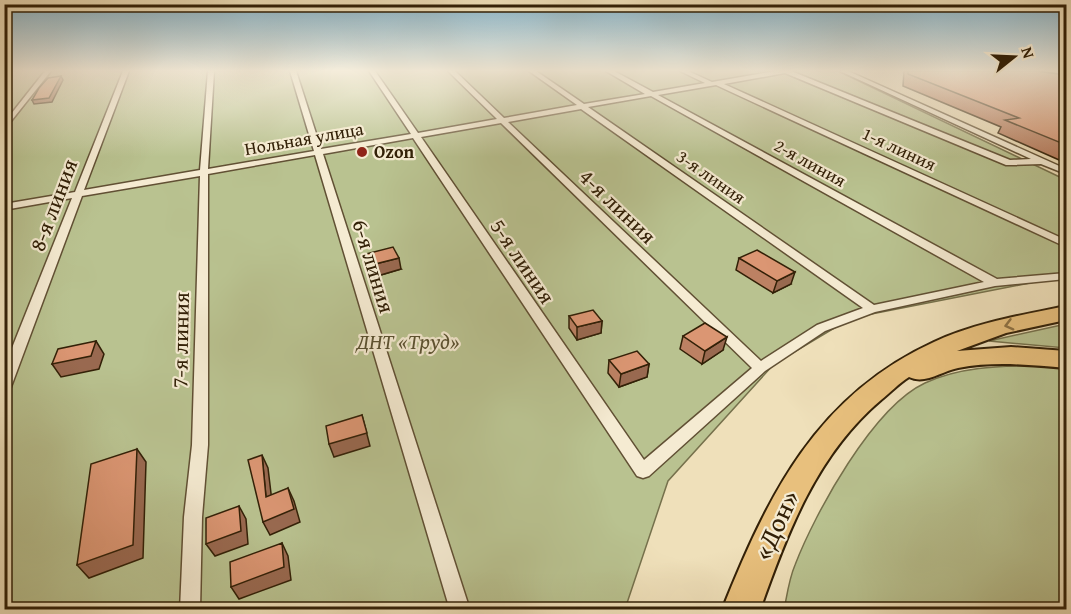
<svg xmlns="http://www.w3.org/2000/svg" width="1071" height="614" font-family="'Gentium Book Plus',serif">
	<rect width="100%" height="100%" fill="#efe0ba"/>
	<filter id="stains"><feTurbulence type="fractalNoise" baseFrequency=".00333" numOctaves="4"/><feColorMatrix values="0 0 0 0 .2 0 0 0 0 .09 0 0 0 0 .02 0 0 0 .5 -.17"/></filter>
	<radialGradient id="worn" r=".72"><stop offset=".6" stop-color="#630" stop-opacity="0"/><stop offset="1" stop-color="#630" stop-opacity=".3"/></radialGradient>
	<!-- green -->
	<path fill="#b9c290" stroke="#76714c" stroke-width="1.5" d="M4,71H838L1066,180V279H1050L851,318L774,364L668,481L625,609H5Z
		M1066,324V348L989,341Z
		M1041,365L1066,369V609L784,610C787,595 789,579 795,565C815,513 873,407 925,383C961,366 1003,366 1041,365Z"/>
	<g fill="none" stroke-linecap="round" stroke-linejoin="round">
		<defs>
			<path id="street" d="M45,71H51L4,130V123Z
				M123,71H129L84,190L200,170L208,71H214L208,169L314,151L290,71H296L321,149L411,134L369,71H375L418,133L497,119L448,71H455L504,118L577,105L529,71H536L584,104L645,94L606,71H614L653,92L705,83L680,71H688L712,82L775,71H791L1010,160L1031,159L840,71H848L1066,169V174L1041,164L1006,165L785,73L724,84L1066,240V247L716,85L658,95L997,279L1066,273V279L995,286L875,312L825,331L765,371L649,476L643,478L637,476L413,138L323,154L470,610H450L315,155L208,174V445L202,517L200,610H180L184,517L192,445L200,176L82,196L11,387L9,391L4,392V368L72,198L4,210V204L75,192ZM651,96L984,282L874,305L588,107ZM581,109L863,308L817,325L761,361L508,122ZM501,123L752,368L644,460L421,137Z"/>
			<path id="highway" d="M1066,306V320L1006,333L957,351L1011,347L1066,351V368C1030,365 995,361 958,368C942,371 925,385 909,377C899,383 890,393 881,400C817,454 787,533 760,610H722C768,495 816,396 934,342C975,323 1022,315 1066,306Z"/>
		</defs>
		<!-- street casing -->
		<use href="#street" stroke="#615034" stroke-width="3"/>
		<!-- highway casing -->
		<use href="#highway" stroke="#322007" stroke-width="4"/>
		<!-- street -->
		<use href="#street" fill="#f5ebd2" fill-rule="evenodd"/>
		<!-- highway -->
		<use href="#highway" fill="#e8c07d" fill-rule="evenodd"/>
	</g>
	<!-- wall -->
	<path fill="#bc8163" stroke="#322007" stroke-width="1.5" d="M904,71H1036L1066,75V163L998,133L1001,127L903,86Z
		M366,254L401,269L374,277L368,265Z
		M739,258L791,284L773,293L736,270Z
		M569,316L602,321L601,333L577,340L569,328Z
		M683,336L723,350L702,364L680,349Z
		M609,360L649,364L647,377L619,387L608,373Z"/>
	<!-- shaded-wall -->
	<path fill="#996950" stroke="#322007" stroke-width="1.5" d="M61,76L63,80L52,102L34,104L32,100Z
		M399,258L401,269L374,277L371,265Z
		M795,272L791,284L773,293L777,281Z
		M602,321L601,333L577,340V327Z
		M727,337L723,350L702,364L705,351Z
		M96,341L104,354L99,369L61,377L52,364Z
		M649,364L647,377L619,387L621,374Z
		M362,415L370,446L334,457L329,444Z
		M137,449L146,462L143,558L89,578L77,565Z
		M262,455L268,468L273,510L266,497Z
		M288,488L294,501L300,522L270,535L263,522Z
		M239,506L246,519L248,544L215,556L206,544Z
		M282,543L288,556L291,580L239,599L231,587Z"/>
	<!-- building -->
	<path fill="#db9673" stroke="#322007" stroke-width="1.5" d="M908,71H1036L1066,75V145L1005,120L1019,118L908,74Z
		M61,76L49,98L32,100L39,88L48,78Z
		M393,247L399,258L371,265L366,254Z
		M757,250L795,272L777,281L739,258Z
		M593,310L602,321L577,327L569,316Z
		M705,323L727,337L705,351L683,336Z
		M96,341L91,356L52,364L58,349Z
		M637,351L649,364L621,374L609,360Z
		M362,415L367,433L329,444L326,426Z
		M137,449L133,545L77,565L91,464Z
		M262,455L266,497L288,488L294,509L263,522L248,460Z
		M239,506L241,531L206,544V518Z
		M282,543L284,567L231,587L230,562Z"/>
	<!-- one-way arrows -->
	<defs><path id="oneway-chevron" d="M-2-3.5L2.5 0L-2 3.5" fill="none" stroke-width="1.6" stroke-linecap="round" stroke-linejoin="round" transform="scale(1.5)"/></defs>
	<use stroke="#8d7042" href="#oneway-chevron" transform="translate(1009 325) rotate(165)"/>
	<!-- sky -->
	<linearGradient id="sky" x2="0" y2="1"><stop stop-color="#89b8cf"/><stop offset="0.45" stop-color="#f8f1e0"/><stop offset="1" stop-color="#f8f1e0" stop-opacity="0"/></linearGradient>
	<rect width="1071" height="157" fill="url(#sky)"/>
	<!-- markers -->
	<circle fill="#8f2418" stroke="#f5ebd2" stroke-width="2" cx="362" cy="152" r="6"/>
	<g text-anchor="middle" stroke-width="4.5" stroke-linejoin="round" paint-order="stroke">
		<!-- far-street labels -->
		<g font-size="18" fill="#322007" stroke="#f5ebd2">
			<text transform="translate(304 139) rotate(-10)" y="6">Нольная улица</text>
			<text transform="translate(899 149) rotate(25)" y="6">1-я линия</text>
			<text transform="translate(810 163) rotate(29)" y="6">2-я линия</text>
			<text transform="translate(711 177) rotate(35)" y="6">3-я линия</text>
		</g>
		<!-- far-poi labels -->
		<g font-size="18" font-weight="bold" fill="#322007" stroke="#f5ebd2" text-anchor="start">
			<text x="374" y="158">Ozon</text>
		</g>
		<!-- street labels -->
		<g font-size="22" fill="#322007" stroke="#f5ebd2">
			<text transform="translate(53 205) rotate(-69)" y="8">8-я линия</text>
			<text transform="translate(618 206) rotate(44)" y="8">4-я линия</text>
			<text transform="translate(523 261) rotate(56)" y="8">5-я линия</text>
			<text transform="translate(374 266) rotate(73)" y="8">6-я линия</text>
			<text transform="translate(180 340) rotate(-89)" y="8">7-я линия</text>
		</g>
		<!-- park labels -->
		<g font-size="22" font-style="italic" fill="#5a5130" stroke="#f5ebd2">
			<text x="408" y="349">ДНТ «Труд»</text>
		</g>
		<!-- near-street labels -->
		<g font-size="27" fill="#322007" stroke="#f5ebd2">
			<text transform="translate(776 525) rotate(-65)" y="9">«Дон»</text>
		</g>
	</g>
	<!-- margin -->
	<rect width="1071" height="614" fill="none" stroke="#efe0ba" stroke-width="24"/>
	<rect x="6" y="6" width="1059" height="602" fill="none" stroke="#322007" stroke-width="3"/>
	<rect x="12" y="12" width="1047" height="590" fill="none" stroke="#322007" stroke-width="1.5"/>
	<!-- north arrow -->
	<g transform="translate(1014 57) rotate(72)" stroke="#f5ebd2" stroke-width="4.5" paint-order="stroke">
	<path d="M0-4.5L10 22L0 15L-10 22Z" fill="#322007"/>
	<text y="-9" font-size="16" font-weight="bold" text-anchor="middle" fill="#322007">N</text>
	</g>
	<rect width="100%" height="100%" filter="url(#stains)"/>
	<rect width="100%" height="100%" fill="url(#worn)"/>
</svg>
